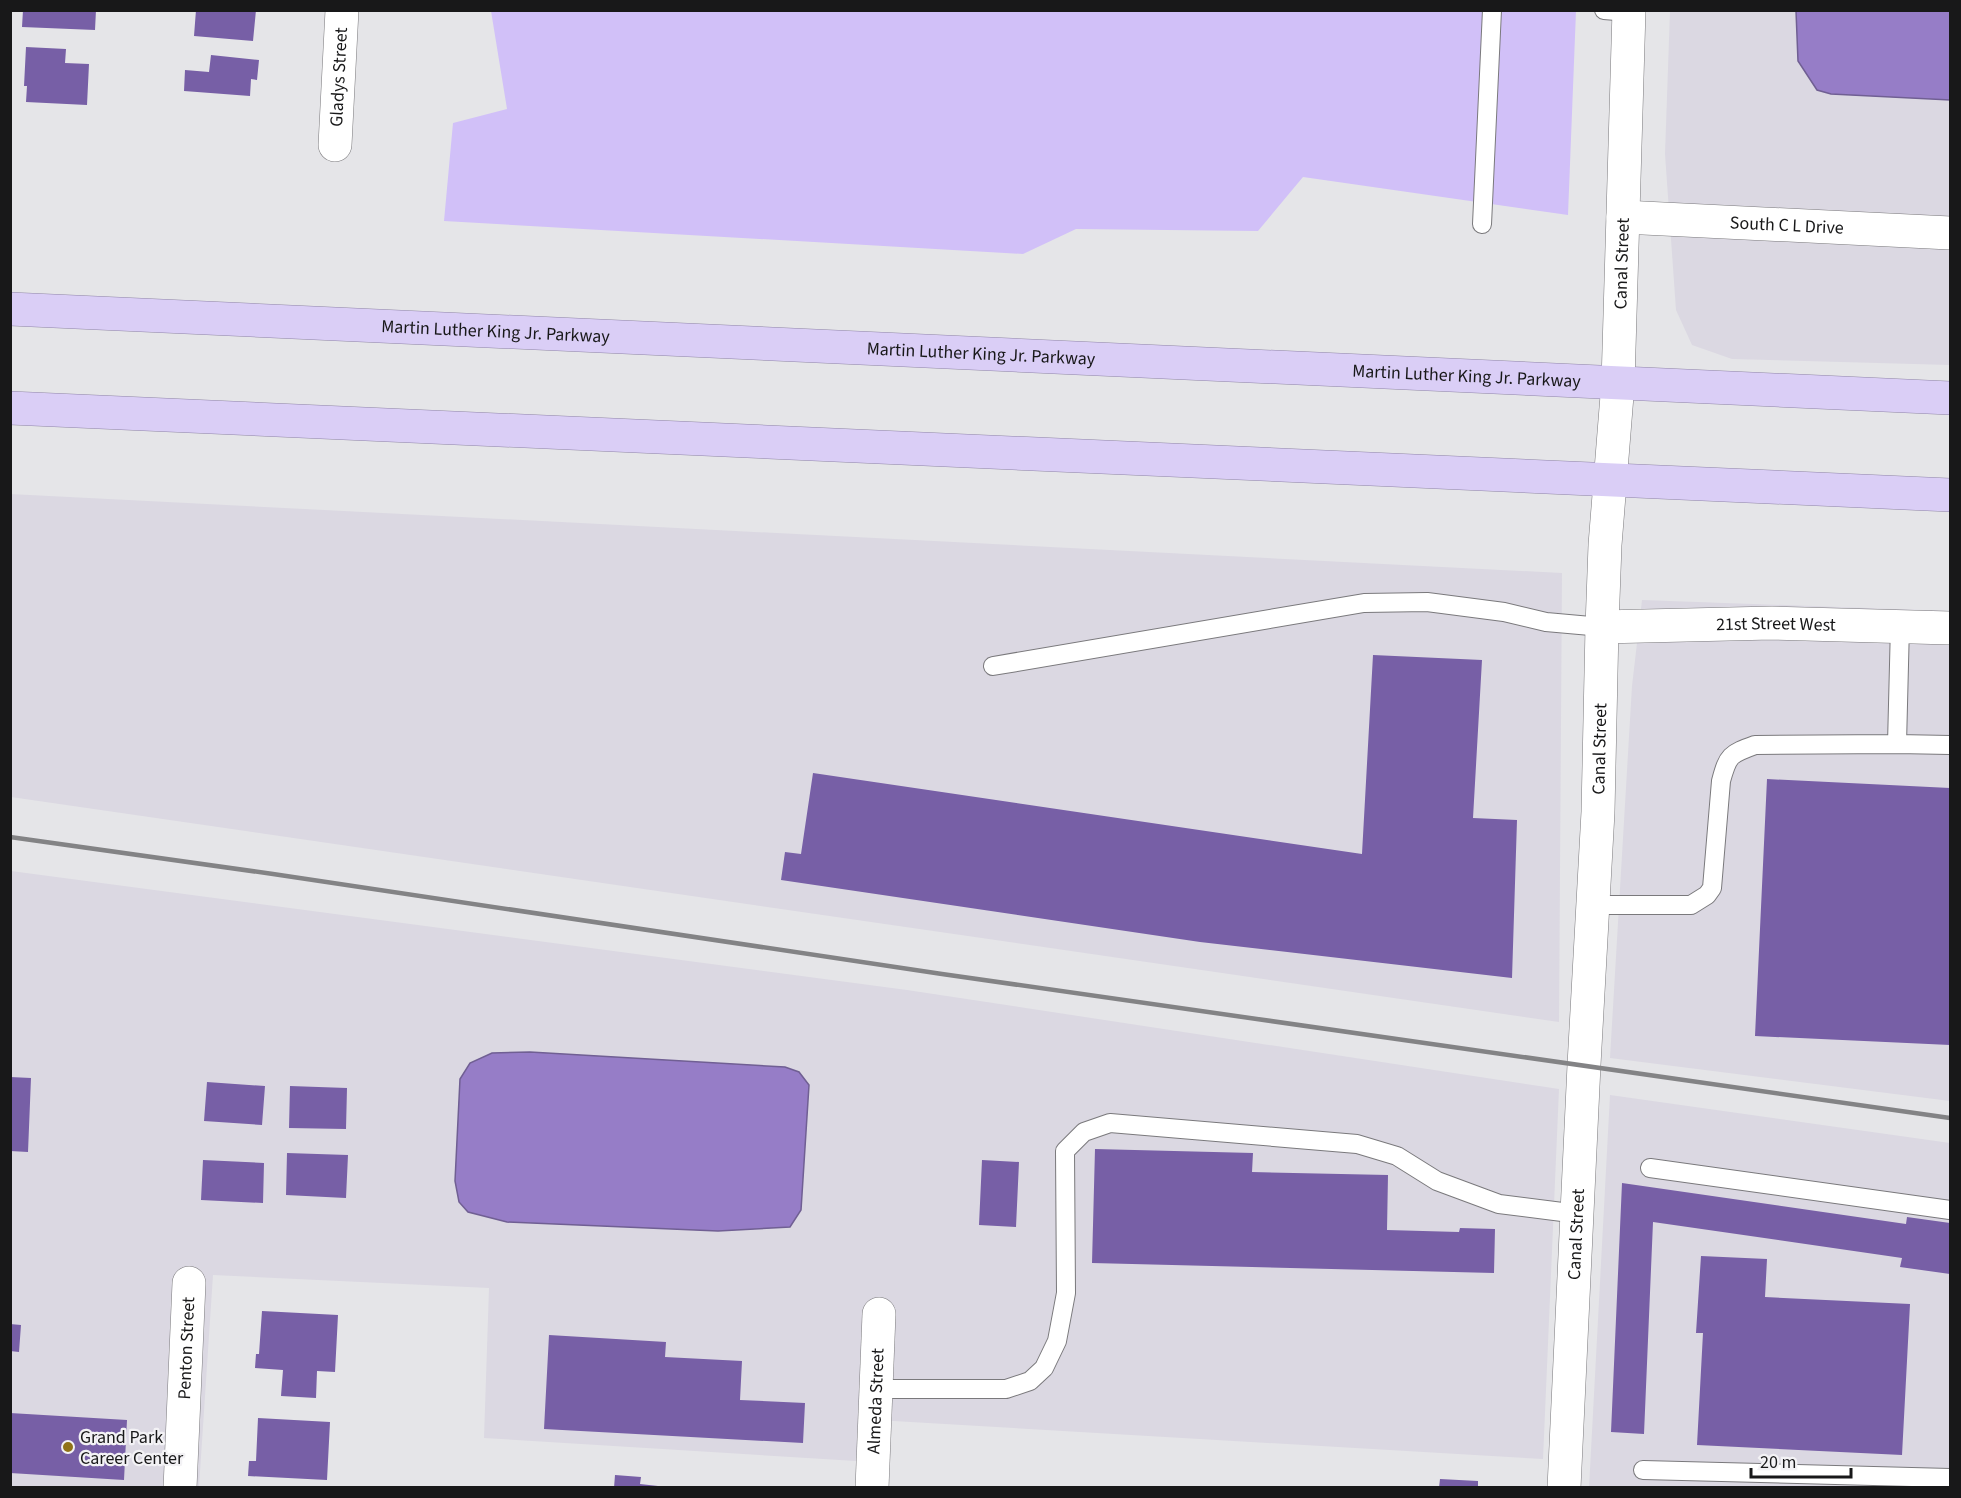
<svg xmlns="http://www.w3.org/2000/svg" width="1961" height="1498" font-family="'Source Sans 3',sans-serif">
	<rect width="100%" height="100%" fill="#e5e5e8"/>
	<!-- built -->
	<path fill="#dbd8e2" d="M1670,11H1950V365L1732,359L1692,345L1676,310L1665,154Z
		M10,494L1562,573L1559,1022L11,797Z
		M1642,600L1950,611V1101L1610,1058L1632,686Z
		M11,871L907,990L1559,1089L1543,1459L859,1419L856,1461L484,1438L489,1288L213,1275L199,1487L11,1488Z
		M1610,1095L1950,1143V1487L1589,1488Z"/>
	<!-- green -->
	<path fill="#d1c0f8" d="M491,11H1576L1568,215L1303,177L1258,231L1076,229L1023,254L444,221L453,123L507,109Z"/>
	<!-- water -->
	<path fill="#967dc7" stroke="#705f93" stroke-width="1.5" d="M1796,11H1950V100L1831,94L1817,90L1798,61Z
		M530,1052L785,1067L799,1072L809,1085L801,1210L790,1227L718,1231L507,1222L468,1212L459,1202L455,1181L460,1079L470,1063L492,1053Z"/>
	<!-- building -->
	<path fill="#775fa6" d="M23,10H96L95,30L22,27Z
		M196,10H256L253,41L194,36Z
		M26,47L66,49L65,63L89,64L87,105L26,102L27,86H24Z
		M211,55L259,60L257,80L251,79L250,96L184,91L185,70L209,72Z
		M1373,655L1482,660L1473,818L1517,820L1512,978L1200,942L781,880L785,852L801,854L813,773L1362,854Z
		M1767,779L1950,788V1045L1755,1036Z
		M10,1077L31,1078L28,1152L10,1151Z
		M207,1082L265,1086L262,1125L204,1121Z
		M290,1086L347,1088L346,1129L289,1128Z
		M1095,1149L1253,1153L1252,1172L1388,1175L1387,1230L1459,1232L1460,1228L1495,1229L1494,1273L1092,1263Z
		M287,1153L348,1155L346,1198L286,1195Z
		M203,1160L264,1163L263,1203L201,1200Z
		M982,1160L1019,1162L1016,1227L979,1225Z
		M1622,1183L1906,1224L1907,1217L1950,1223V1274L1900,1267L1902,1258L1653,1222L1644,1434L1611,1432Z
		M1701,1256L1767,1259L1765,1297L1910,1304L1902,1455L1697,1445L1703,1333H1696Z
		M262,1311L338,1315L335,1372L317,1371L316,1398L281,1396L283,1370L255,1368L256,1354H259Z
		M10,1324L21,1325L19,1352L10,1351Z
		M549,1335L666,1342L665,1357L742,1361L740,1400L805,1403L803,1443L544,1429Z
		M10,1413L127,1420L124,1480L10,1473Z
		M258,1418L330,1422L327,1480L248,1476L249,1461H256Z
		M615,1475L641,1477L640,1484L658,1486V1488H614Z
		M1440,1479L1478,1481V1488H1439Z"/>
	<g fill="none" stroke-linecap="round" stroke-linejoin="round">
		<defs>
			<path id="service" d="M1604,10L1629,12
				M1482,224L1492,10
				M993,666L1364,603L1427,602L1504,612L1546,622L1602,627
				M1897,744L1950,745
				M1593,905H1691L1707,895L1712,888L1721,781C1728,755 1730,754 1755,745L1897,744L1900,625
				M1650,1168L1950,1210
				M876,1389H1006L1030,1381L1044,1368L1057,1341L1066,1293L1065,1151L1084,1132L1110,1123L1357,1144L1397,1156L1437,1181L1499,1204L1578,1214
				M1643,1470L1950,1478"/>
			<g id="minor">
				<path id="s1" d="M335,145L342,10"/>
				<path id="s2" d="M1623,217L1950,233"/>
				<path id="s3" d="M1602,627L1772,623L1950,628"/>
				<path id="s4" d="M180,1488L189,1283"/>
				<path id="s5" d="M872,1488L879,1314"/>
			</g>
			<g id="tertiary">
				<path id="s6" d="M1564,1488L1584,1065L1598,812L1602,627L1605,545L1618,383L1629,10"/>
			</g>
			<g id="trunk">
				<path id="s7" d="M10,309L1950,398"/>
				<path d="M10,408L1950,495"/>
			</g>
		</defs>
		<!-- service casing -->
		<use href="#service" stroke="#7a797c" stroke-width="20"/>
		<!-- minor casing -->
		<use href="#minor" stroke="#7a797c" stroke-width="34"/>
		<!-- tertiary casing -->
		<use href="#tertiary" stroke="#7a797c" stroke-width="34"/>
		<!-- trunk casing -->
		<use href="#trunk" stroke="#9086a7" stroke-width="34"/>
		<!-- service -->
		<use href="#service" stroke="#fff" stroke-width="18"/>
		<!-- minor -->
		<use href="#minor" stroke="#fff" stroke-width="33"/>
		<!-- tertiary -->
		<use href="#tertiary" stroke="#fff" stroke-width="33"/>
		<!-- trunk -->
		<use href="#trunk" stroke="#dacef6" stroke-width="33"/>
		<!-- rail -->
		<path stroke="#838385" stroke-width="4.5" d="M10,837L273,874L942,974L1950,1118"/>
	</g>
	<!-- markers -->
	<circle fill="#907217" stroke="#f3f2f5" stroke-width="2" cx="68" cy="1447" r="6"/>
	<g text-anchor="middle" stroke-width="4.5" stroke-linejoin="round" paint-order="stroke">
		<!-- street labels -->
		<g font-size="18" fill="#181819" stroke="#f3f2f5">
			<text dy="6" stroke="none"><textPath href="#s1" startOffset="68">Gladys Street</textPath></text>
			<text dy="6" stroke="none"><textPath href="#s2" startOffset="164">South C L Drive</textPath></text>
			<text dy="6" stroke="none"><textPath href="#s6" startOffset="1226">Canal Street</textPath></text>
			<text dy="6" stroke="none"><textPath href="#s7" startOffset="486">Martin Luther King Jr. Parkway</textPath></text>
			<text dy="6" stroke="none"><textPath href="#s7" startOffset="972">Martin Luther King Jr. Parkway</textPath></text>
			<text dy="6" stroke="none"><textPath href="#s7" startOffset="1458">Martin Luther King Jr. Parkway</textPath></text>
			<text dy="6" stroke="none"><textPath href="#s3" startOffset="174">21st Street West</textPath></text>
			<text dy="6" stroke="none"><textPath href="#s6" startOffset="740">Canal Street</textPath></text>
			<text dy="6" stroke="none"><textPath href="#s6" startOffset="254">Canal Street</textPath></text>
			<text dy="6" stroke="none"><textPath href="#s4" startOffset="140">Penton Street</textPath></text>
			<text dy="6" stroke="none"><textPath href="#s5" startOffset="87">Almeda Street</textPath></text>
		</g>
		<!-- poi labels -->
		<g font-size="18" fill="#181819" stroke="#f3f2f5" text-anchor="start">
			<text x="80" y="1443">Grand Park<tspan x="80" dy="21">Career Center</tspan></text>
		</g>
	</g>
	<!-- border -->
	<rect width="1961" height="1498" fill="none" stroke="#181819" stroke-width="24"/>
	<!-- scale -->
	<path d="M1751 1468v9h100v-9" fill="none" stroke="#181819" stroke-width="3"/>
	<text x="1760" y="1468" font-size="18" fill="#181819" stroke="#f3f2f5" stroke-width="4.5" paint-order="stroke">20 m</text>
</svg>
